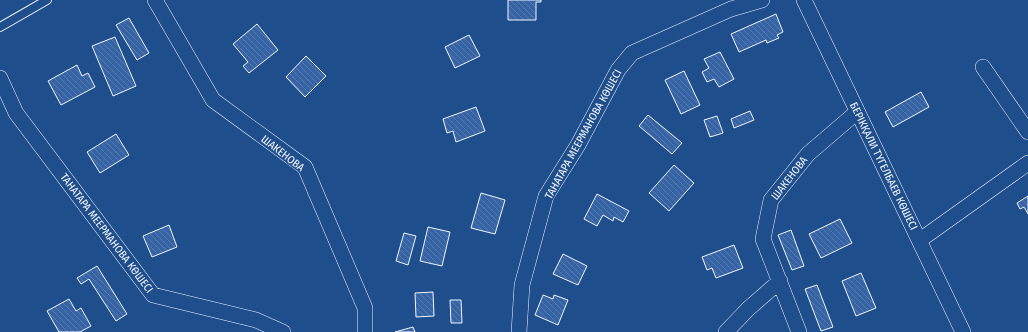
<svg xmlns="http://www.w3.org/2000/svg" width="1028" height="332" font-family="'Fira Sans Condensed',sans-serif">
	<defs>
		<pattern id="building-back-hatch" width="6" height="6" patternUnits="userSpaceOnUse"><rect width="6" height="6" fill="#3563a3"/><path d="M-1 5l2 2M0 0l6 6M5-1l2 2" fill="none" stroke="#537ab1"/></pattern>
	</defs>
	<rect width="100%" height="100%" fill="#1f4e8c"/>
	<!-- building -->
	<path fill="url(#building-back-hatch)" stroke="#f2f6ff" d="M508,0H541V2H536V20H508Z
		M776,14L783,32L777,35L779,38L767,43L766,40L739,52L731,34Z
		M129,18L149,53L137,60L116,25Z
		M257,24L278,50L249,73L243,66L248,62L233,44Z
		M469,35L480,56L455,68L445,47Z
		M115,37L136,86L113,96L92,46Z
		M720,52L734,79L719,87L714,79L707,82L702,72L709,68L704,59Z
		M306,56L326,76L305,97L286,77Z
		M77,65L82,76L88,73L95,87L61,105L48,81Z
		M684,71L700,105L681,114L665,80Z
		M921,92L929,107L893,127L885,112Z
		M476,107L485,131L456,142L453,131L447,133L443,119Z
		M750,111L754,120L734,128L731,119Z
		M648,115L682,143L672,154L639,126Z
		M717,116L723,133L710,137L704,120Z
		M116,134L129,155L100,173L87,152Z
		M674,165L694,183L669,211L649,193Z
		M481,193L505,200L495,234L471,228Z
		M597,194L629,211L623,222L614,217L613,221L603,215L597,226L584,219Z
		M1028,196V214L1024,207L1020,209L1017,203Z
		M840,219L852,243L821,258L809,234Z
		M169,225L177,247L152,257L143,236Z
		M428,227L450,232L442,266L420,261Z
		M791,230L804,266L792,270L778,235Z
		M404,233L416,236L408,265L396,261Z
		M734,245L743,268L716,278L712,268L707,270L702,257Z
		M563,254L587,266L578,285L553,274Z
		M97,266L127,314L116,321L89,279L81,284L77,278Z
		M861,273L876,308L856,316L842,281Z
		M817,285L833,327L821,331L805,289Z
		M433,292L434,316L416,317L415,293Z
		M543,295L553,299L554,295L568,300L558,325L535,315Z
		M69,299L76,311L81,308L91,326L80,332H59L47,311Z
		M450,300H461L462,323H451Z
		M413,327L415,332H395Z"/>
	<g fill="none" stroke-linecap="round" stroke-linejoin="round">
		<defs>
			<path id="lane" d="M0,27L47,0"/>
			<path id="street" d="M155,0L213,100L305,167L365,308V332
				M804,0L963,332
				M983,67L1028,132
				M0,78L16,113L153,295L256,320L283,332
				M920,240L1028,163
				M519,332L522,285L546,196L578,145L618,70L632,53L731,9L762,0
				M726,332L748,309L780,281
				M799,332L763,239L771,200L808,154L857,112"/>
		</defs>
		<!-- lane casing -->
		<use href="#lane" stroke="#f2f6ff" stroke-width="10"/>
		<!-- street casing -->
		<use href="#street" stroke="#f2f6ff" stroke-width="16"/>
		<!-- lane -->
		<use href="#lane" stroke="#1f4e8c" stroke-width="8"/>
		<!-- street -->
		<use href="#street" stroke="#1f4e8c" stroke-width="15"/>
	</g>
	<g text-anchor="middle" stroke-width="3" stroke-linejoin="round" paint-order="stroke">
		<!-- street labels -->
		<g font-size="11" fill="#f2f6ff" stroke="#1f4e8c">
			<text transform="translate(583 134) rotate(-61)" y="4">ТАНАТАРА МЕЕРМАНОВА КӨШЕСІ</text>
			<text transform="translate(283 153) rotate(38)" y="4">ШАКЕНОВА</text>
			<text transform="translate(884 166) rotate(64)" y="4">БЕРІКҚАЛИ ТҮГЕЛБАЕВ КӨШЕСІ</text>
			<text transform="translate(789 178) rotate(-52)" y="4">ШАКЕНОВА</text>
			<text transform="translate(107 233) rotate(53)" y="4">ТАНАТАРА МЕЕРМАНОВА КӨШЕСІ</text>
		</g>
	</g>
</svg>
